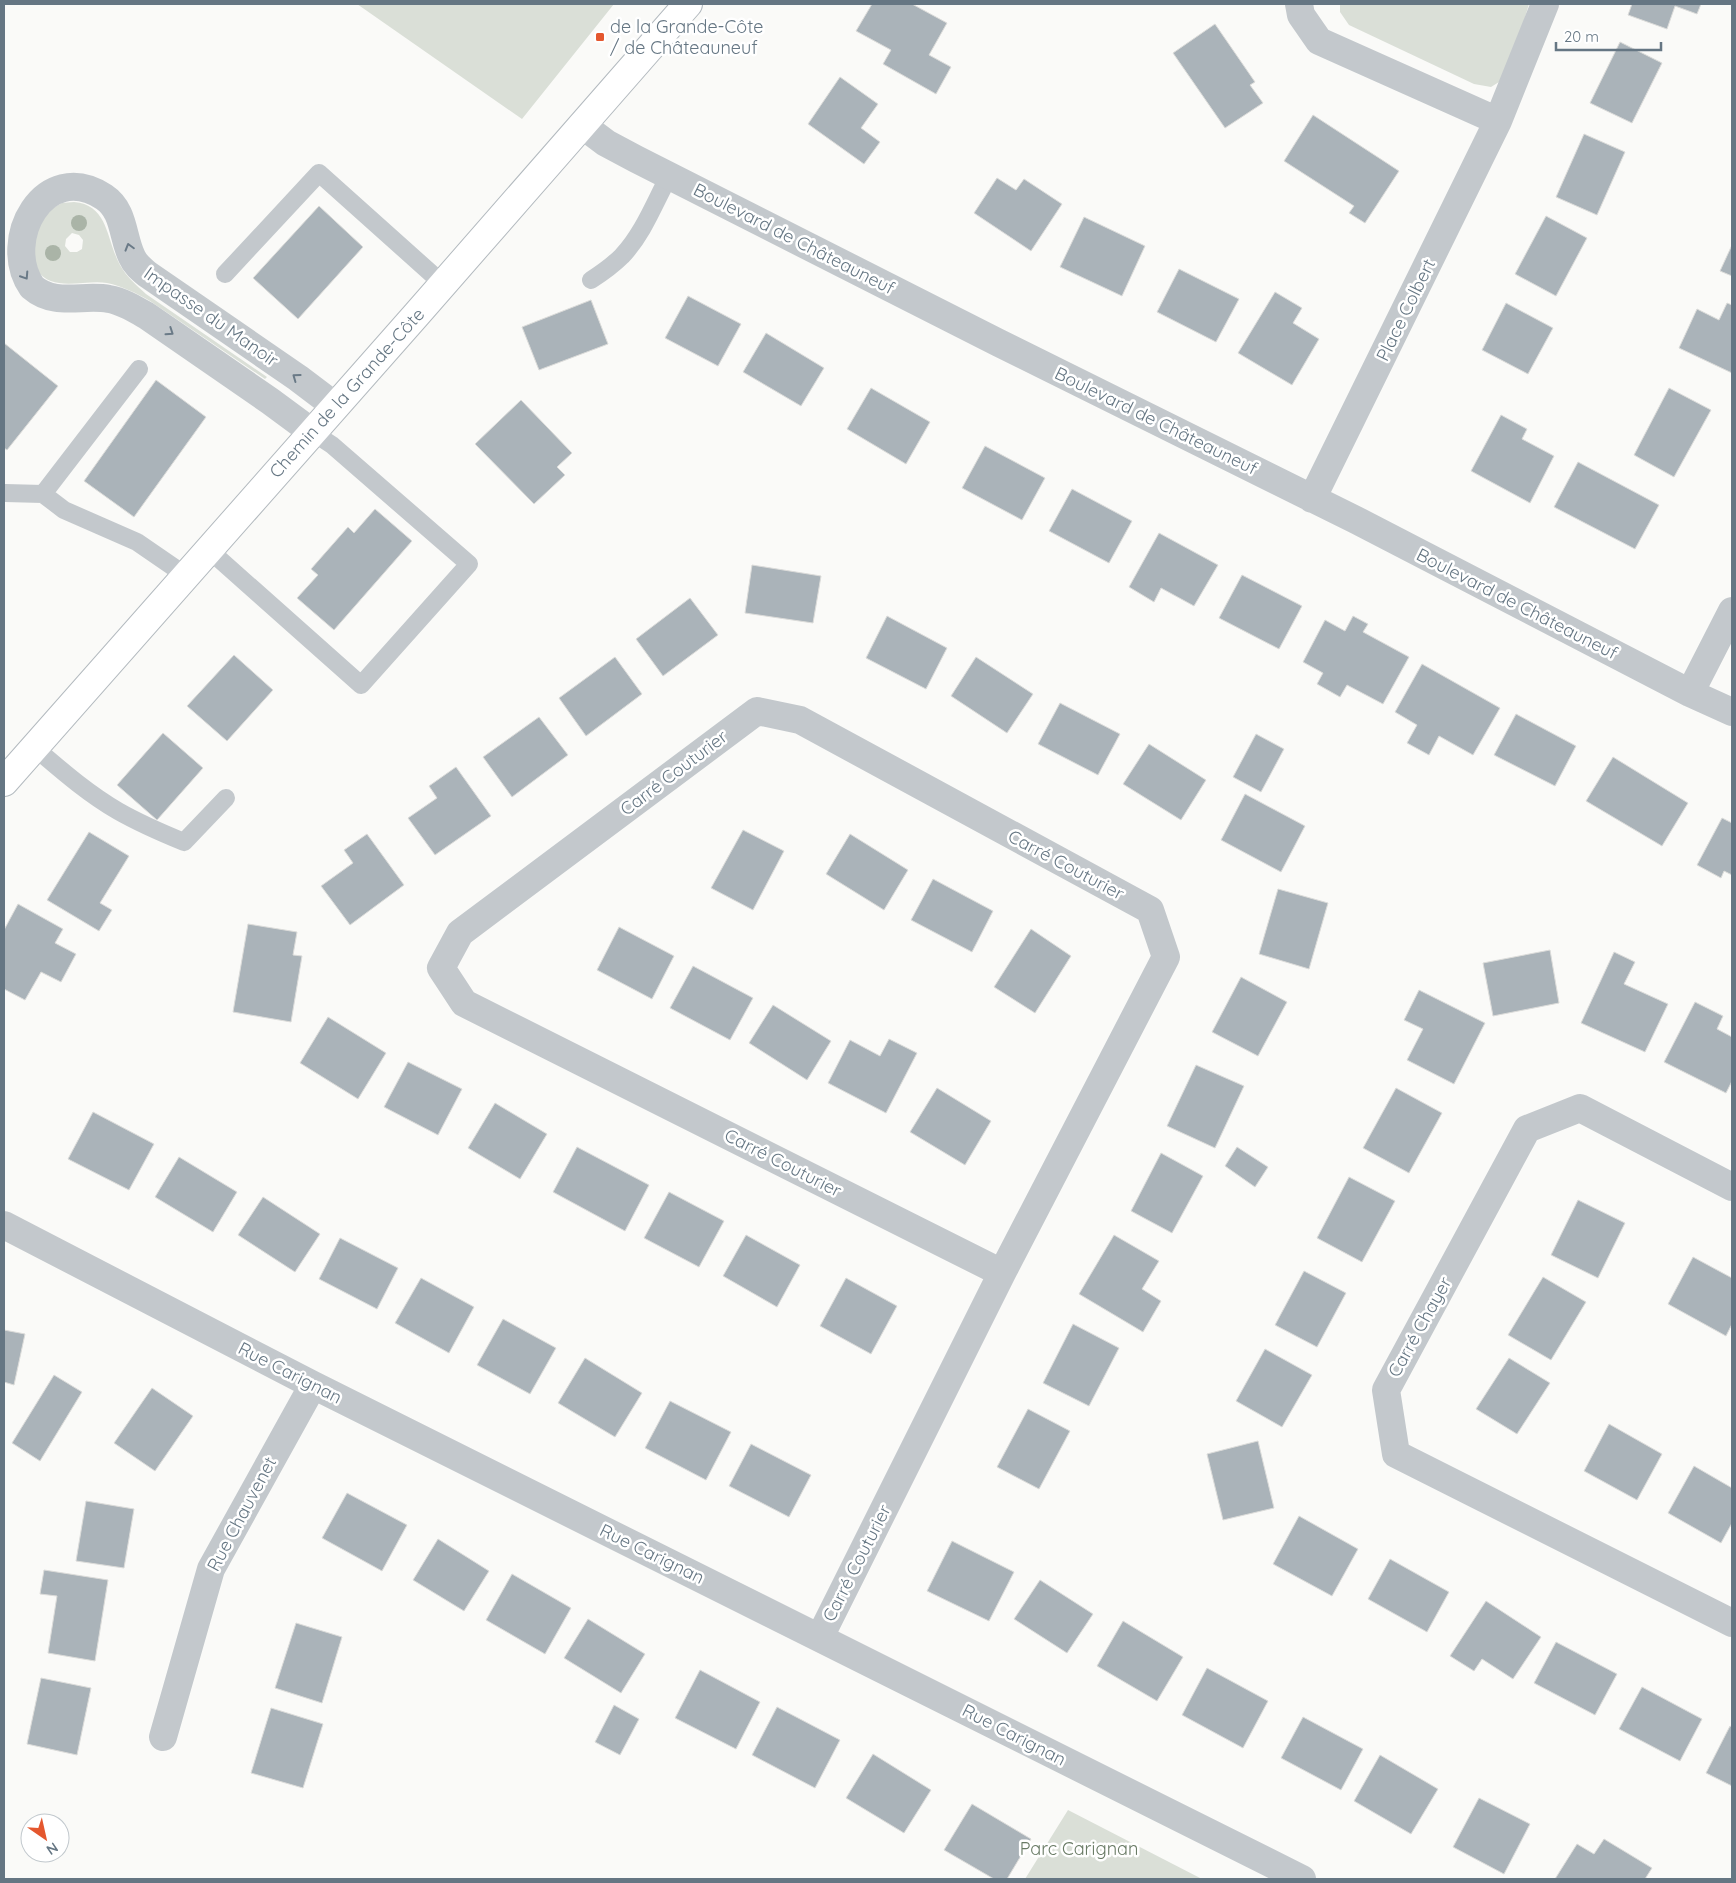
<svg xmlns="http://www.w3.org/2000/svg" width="1736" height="1883" font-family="Quicksand,sans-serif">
	<rect width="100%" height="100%" fill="#fafaf8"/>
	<!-- green -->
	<path fill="#dadfd7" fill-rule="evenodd" d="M357,4H614L522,119Z
		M1340,4H1529L1507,77L1491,87L1474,84L1349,25L1340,12Z
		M74,202C109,205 106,240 120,265C126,276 136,285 146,294L267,377L265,379L150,301C136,293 122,286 107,283C85,279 52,293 37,270C32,263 30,244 29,235L40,215L62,203ZM72,233L79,235L83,240L82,249L77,252H70L65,246L66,239Z
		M1068,1810L1202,1879H1025Z"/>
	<!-- building -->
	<path fill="#aab3b9" stroke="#dcdcda" d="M872,4H912L947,23L929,55L951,67L936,94L883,64L891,50L856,31Z
		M1632,4H1701L1697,14L1675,6L1667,29L1628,15Z
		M1215,24L1255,82L1250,85L1263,103L1225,128L1173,53Z
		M1620,42L1662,63L1632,123L1590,103Z
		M840,77L878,104L861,128L880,142L864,164L808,124Z
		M1313,115L1399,171L1365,223L1349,213L1354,206L1284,161Z
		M1584,134L1625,152L1597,215L1556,197Z
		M997,178L1016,190L1024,179L1062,204L1031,251L974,213Z
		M319,206L363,247L298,319L253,278Z
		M1546,216L1587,238L1556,296L1515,274Z
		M1084,217L1145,246L1122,296L1060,267Z
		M1732,245V276L1720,271Z
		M1179,269L1239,299L1216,342L1157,312Z
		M1275,292L1302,308L1293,323L1319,339L1292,385L1238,353Z
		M688,296L741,324L718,366L665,338Z
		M591,300L608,344L539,370L522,327Z
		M1506,303L1553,328L1528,374L1482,350Z
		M1727,303L1732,305V373L1679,348L1697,309L1719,320Z
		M766,333L824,368L801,406L743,372Z
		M4,343L58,386L7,450L4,448Z
		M156,380L206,417L134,517L84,481Z
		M871,388L930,422L906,464L847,429Z
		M1669,388L1711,410L1674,477L1634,455Z
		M521,400L572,453L557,467L565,475L534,504L475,444Z
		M1501,415L1527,429L1522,439L1554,456L1530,503L1471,471Z
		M985,446L1045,478L1022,520L962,488Z
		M1578,462L1659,505L1635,549L1554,507Z
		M1072,489L1132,521L1109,563L1049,531Z
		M375,509L412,541L334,630L297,598L318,575L311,569L348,527L354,533Z
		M1159,533L1218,565L1194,606L1161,588L1154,602L1129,587Z
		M752,565L821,576L813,623L745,613Z
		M1242,575L1302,606L1279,649L1219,618Z
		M690,598L718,635L663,676L636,639Z
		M887,616L947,648L926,689L866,658Z
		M1353,616L1368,624L1363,632L1409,657L1383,704L1347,685L1340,697L1317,684L1323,673L1303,662L1325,620L1345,631Z
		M234,655L273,690L227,741L187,706Z
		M615,657L642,694L586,736L559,698Z
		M976,657L1033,694L1007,733L951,696Z
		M1422,664L1500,708L1473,755L1439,736L1429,755L1407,743L1417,725L1395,712Z
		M1060,703L1120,734L1098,775L1038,744Z
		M1516,714L1576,746L1555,786L1494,755Z
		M539,717L568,755L512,797L483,757Z
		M163,733L203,768L157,820L117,785Z
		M1256,734L1284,749L1261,792L1233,777Z
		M1149,744L1206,780L1181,820L1123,784Z
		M1613,757L1688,803L1662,846L1586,801Z
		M456,767L491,816L435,855L408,818L437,798L429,786Z
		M1245,794L1305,826L1281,872L1221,840Z
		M1722,818L1732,823V875L1724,871L1721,878L1697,865Z
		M743,830L784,851L753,910L711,888Z
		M89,832L129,856L100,903L112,910L99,931L47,900Z
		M367,834L404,885L350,925L321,886L353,863L344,850Z
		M850,834L908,870L884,910L826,874Z
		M933,879L993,911L972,952L911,920Z
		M1278,889L1328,903L1309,969L1259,954Z
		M18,904L63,929L55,943L76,954L61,982L41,972L25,1000L4,989V930Z
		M248,924L297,932L293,955L302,956L291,1022L233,1012Z
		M619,927L674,956L652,999L597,970Z
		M1031,929L1071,956L1035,1013L994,987Z
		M1550,950L1559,1003L1493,1016L1483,963Z
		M1614,952L1635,962L1624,984L1668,1004L1645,1052L1581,1023Z
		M693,966L753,998L730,1040L670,1008Z
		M1241,977L1287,1002L1258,1056L1212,1032Z
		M1419,990L1485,1023L1454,1084L1407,1060L1423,1029L1404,1020Z
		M1695,1002L1723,1016L1717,1029L1732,1037V1081L1726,1093L1664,1062Z
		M773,1005L831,1041L807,1080L749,1043Z
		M328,1017L386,1053L358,1099L300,1063Z
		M889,1039L917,1053L886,1113L828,1083L850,1040L880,1056Z
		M408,1062L462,1089L438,1135L384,1107Z
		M1196,1065L1244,1086L1215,1148L1167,1126Z
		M937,1088L991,1121L965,1165L910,1132Z
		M1396,1088L1442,1113L1409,1173L1363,1148Z
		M495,1103L547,1134L520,1179L468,1148Z
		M93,1112L154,1144L129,1190L68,1159Z
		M577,1147L649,1185L625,1231L553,1192Z
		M1237,1147L1268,1167L1255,1187L1225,1166Z
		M1161,1153L1203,1176L1172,1233L1131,1211Z
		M179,1157L237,1192L213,1232L155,1197Z
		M1349,1177L1395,1201L1362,1262L1317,1238Z
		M669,1192L724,1221L699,1267L644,1238Z
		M263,1197L320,1234L295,1272L238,1235Z
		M1578,1200L1625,1223L1598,1278L1551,1255Z
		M746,1235L800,1265L777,1307L723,1276Z
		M1114,1235L1159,1261L1142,1289L1161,1301L1143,1332L1079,1294Z
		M340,1238L398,1268L377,1309L319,1279Z
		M1693,1257L1732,1278V1324L1726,1336L1668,1304Z
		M1304,1271L1346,1293L1317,1347L1275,1325Z
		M1543,1277L1586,1302L1551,1360L1508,1335Z
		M421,1278L474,1307L449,1353L395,1323Z
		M846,1278L897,1306L871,1354L820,1326Z
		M503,1319L556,1348L530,1394L477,1365Z
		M1073,1324L1119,1348L1089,1406L1043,1383Z
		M4,1330L25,1334L14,1385L4,1382Z
		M1265,1349L1312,1375L1282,1427L1236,1401Z
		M585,1358L642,1393L615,1437L558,1403Z
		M1509,1358L1550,1383L1517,1434L1476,1409Z
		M54,1375L82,1392L40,1461L12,1443Z
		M152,1388L193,1416L155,1471L114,1443Z
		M670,1401L731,1432L706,1480L645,1448Z
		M1028,1409L1070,1431L1039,1489L997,1467Z
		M1609,1424L1662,1454L1637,1500L1584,1471Z
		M1258,1441L1274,1508L1223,1520L1207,1454Z
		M751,1444L811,1475L789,1517L729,1486Z
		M1694,1466L1732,1488V1523L1721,1543L1668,1513Z
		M347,1493L407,1525L382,1571L322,1538Z
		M86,1501L134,1509L124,1568L76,1561Z
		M1299,1516L1358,1549L1332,1596L1273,1564Z
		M438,1539L489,1571L464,1611L413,1580Z
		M952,1541L1014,1572L989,1621L927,1591Z
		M1390,1559L1449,1592L1427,1632L1368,1599Z
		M44,1570L108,1580L95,1661L48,1653L57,1596L40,1594Z
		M512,1574L571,1608L545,1654L486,1620Z
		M1040,1580L1093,1614L1067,1653L1014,1619Z
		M1486,1601L1541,1637L1513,1679L1482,1659L1474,1671L1450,1656Z
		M588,1619L645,1654L621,1693L564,1658Z
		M1123,1621L1183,1657L1157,1701L1097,1666Z
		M296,1623L342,1637L322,1703L275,1688Z
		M1556,1642L1617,1674L1595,1715L1534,1683Z
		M1207,1668L1268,1701L1243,1748L1182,1715Z
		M700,1670L760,1702L736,1749L675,1718Z
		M41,1678L91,1688L77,1755L27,1744Z
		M1642,1687L1702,1719L1680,1761L1619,1729Z
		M614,1705L639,1719L620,1755L595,1742Z
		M777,1707L840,1740L815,1788L752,1755Z
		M271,1708L323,1724L303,1788L251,1773Z
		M1303,1717L1363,1749L1341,1790L1281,1758Z
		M1730,1726L1732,1727V1786L1706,1773Z
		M873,1754L931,1790L904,1833L846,1798Z
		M1380,1755L1438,1789L1411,1834L1354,1801Z
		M1479,1798L1530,1824L1504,1874L1453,1847Z
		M972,1804L1031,1839L1007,1879H994L944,1850Z
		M1604,1839L1652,1868L1645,1879H1555L1577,1844L1594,1854Z"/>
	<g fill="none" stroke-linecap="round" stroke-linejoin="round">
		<defs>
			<path id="secondary" d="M4,782L417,314L688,4"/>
		</defs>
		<!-- secondary casing -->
		<use href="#secondary" stroke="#b3babf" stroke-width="30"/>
		<!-- lane -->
		<path stroke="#c3c8cc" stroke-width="18" d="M225,274L319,173L443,284
			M591,280C602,273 612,266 622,256C643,234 655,202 669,176
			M139,369L43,494L64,510L137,542L185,575
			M5,493L43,494
			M208,549L361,685L469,564L332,445L312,432
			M34,747C61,770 87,793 118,811C139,823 162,833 184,842L226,798"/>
		<!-- street -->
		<path stroke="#c3c8cc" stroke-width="28" d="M1299,4L1301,15L1319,41L1498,121
			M582,125L606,143L636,159L999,343L1356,520L1690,693L1732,712
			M312,432L270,401L147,316C135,309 122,301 109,299C83,294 55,307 32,287C0,241 44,158 104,197C125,211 122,237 132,257C135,264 141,269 147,274L298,378L335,406
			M1312,499L1498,121L1545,4
			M1690,693L1732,611
			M1732,1187L1580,1108L1527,1129L1386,1390L1396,1454L1732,1623
			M4,1225L313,1385L1302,1879
			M820,1637L1002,1273L1166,957L1150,910L800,720L757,711L460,933L441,968L464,1003L1002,1273
			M163,1737L211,1569L313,1385"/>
		<!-- secondary -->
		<use href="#secondary" stroke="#fff" stroke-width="28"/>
	</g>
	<!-- trees -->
	<g fill="#aab4a7">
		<circle cx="79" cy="223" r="8"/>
		<circle cx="53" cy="253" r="8"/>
	</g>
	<!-- one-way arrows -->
	<defs><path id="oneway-chevron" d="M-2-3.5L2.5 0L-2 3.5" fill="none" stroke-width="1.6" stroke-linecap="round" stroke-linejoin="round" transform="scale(1.25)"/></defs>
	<g stroke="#6a7a87">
		<use href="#oneway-chevron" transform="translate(129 247) rotate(-106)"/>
		<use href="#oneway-chevron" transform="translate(25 276) rotate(57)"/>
		<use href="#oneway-chevron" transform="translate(170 332) rotate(34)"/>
		<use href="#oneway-chevron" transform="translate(296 377) rotate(-144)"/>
	</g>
	<!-- markers -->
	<rect fill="#e4572e" stroke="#fff" stroke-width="2" x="595" y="32" width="10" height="10" rx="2.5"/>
	<g text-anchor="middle" stroke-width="5" stroke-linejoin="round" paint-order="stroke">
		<!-- poi labels -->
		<g font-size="18" fill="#657683" stroke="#fff" text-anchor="start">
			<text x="610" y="33">de la Grande-Côte<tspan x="610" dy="21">/ de Châteauneuf</tspan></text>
		</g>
		<!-- street labels -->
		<g font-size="18" fill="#657683" stroke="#fff">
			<text transform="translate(794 239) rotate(27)" y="6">Boulevard de Châteauneuf</text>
			<text transform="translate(1406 310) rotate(-64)" y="6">Place Colbert</text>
			<text transform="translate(211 317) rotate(35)" y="6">Impasse du Manoir</text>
			<text transform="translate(347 393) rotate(-48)" y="6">Chemin de la Grande-Côte</text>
			<text transform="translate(1156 421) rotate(26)" y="6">Boulevard de Châteauneuf</text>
			<text transform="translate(1517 604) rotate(27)" y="6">Boulevard de Châteauneuf</text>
			<text transform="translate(674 773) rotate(-37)" y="6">Carré Couturier</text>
			<text transform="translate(1066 865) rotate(28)" y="6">Carré Couturier</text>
			<text transform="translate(783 1163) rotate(27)" y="6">Carré Couturier</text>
			<text transform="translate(1420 1327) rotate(-61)" y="6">Carré Chayer</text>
			<text transform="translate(290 1373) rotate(27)" y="6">Rue Carignan</text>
			<text transform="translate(242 1514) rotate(-62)" y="6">Rue Chauvenet</text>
			<text transform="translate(652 1554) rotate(26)" y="6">Rue Carignan</text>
			<text transform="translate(857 1563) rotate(-63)" y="6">Carré Couturier</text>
			<text transform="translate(1014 1735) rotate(27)" y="6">Rue Carignan</text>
		</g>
		<!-- park labels -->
		<g font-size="18" fill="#687a64" stroke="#fff">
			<text x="1079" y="1855">Parc Carignan</text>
		</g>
	</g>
	<!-- border -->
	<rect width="1736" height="1883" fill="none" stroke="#657683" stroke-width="10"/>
	<!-- north arrow -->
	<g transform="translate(45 1838) rotate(146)"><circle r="24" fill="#ffffff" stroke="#c1c8cd"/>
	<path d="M0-4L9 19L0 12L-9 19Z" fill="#e4572e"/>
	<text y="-8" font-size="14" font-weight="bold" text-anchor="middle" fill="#657683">N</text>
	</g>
	<!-- scale -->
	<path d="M1556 42v8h105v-8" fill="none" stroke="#657683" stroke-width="2.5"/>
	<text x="1564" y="42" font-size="15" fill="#657683" stroke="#ffffff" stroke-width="4" paint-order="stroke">20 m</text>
</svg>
